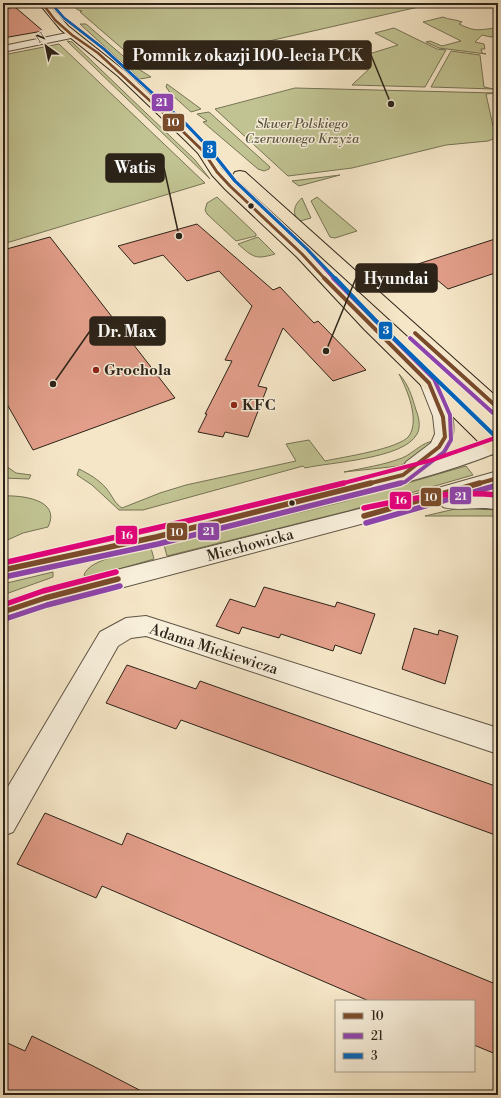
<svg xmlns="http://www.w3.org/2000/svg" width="501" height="1098" font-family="'Libre Bodoni',serif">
	<rect width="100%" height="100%" fill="#f5e6c7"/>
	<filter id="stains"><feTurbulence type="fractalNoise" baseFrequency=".005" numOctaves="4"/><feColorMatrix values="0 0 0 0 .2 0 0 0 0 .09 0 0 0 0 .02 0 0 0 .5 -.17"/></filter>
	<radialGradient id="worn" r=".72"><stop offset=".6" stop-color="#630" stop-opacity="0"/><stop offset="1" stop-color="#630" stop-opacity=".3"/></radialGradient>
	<!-- green -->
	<path fill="#c1c392" stroke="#767355" d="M70,3H436L146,69L80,12L82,11L78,10Z
		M443,17C449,20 455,19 462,22L459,24C477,33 480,29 498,28V35L491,37L482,35L475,42L484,44L485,49H481L482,53L486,54L439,48L426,42L430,41L442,46L461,41L423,22Z
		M80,24H86L137,68L151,77L140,79Z
		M394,28L437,49L446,50L425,87L352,85L369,69L353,59L398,45L375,33Z
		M67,41L72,42L195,160L210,179Z
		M59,44L205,183L3,244V55Z
		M451,51L480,55L484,87L494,89L431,87Z
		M167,84L201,109L191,112L171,94L166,87Z
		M295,88L495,93L486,94L493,126H498V137L488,141L446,145L352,168L288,176L215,109Z
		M209,112L270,167L269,169L264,171L258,169L203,122L207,121L197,114Z
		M340,175L299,186L292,181Z
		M217,197L256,234V236L236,241L207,214L205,210L207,203Z
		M317,197L357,231L335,238L330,237L311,201Z
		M302,198L311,218L300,221C291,215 294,204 302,198Z
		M258,237L275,254C255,260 253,257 238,244Z
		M399,374C409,385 412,397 416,410C419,418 421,427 417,434C404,459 331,462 305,468L303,466L143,510H119L92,485L77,475L79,469C89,474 98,479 106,488C112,495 114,503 122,508L160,493L186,485L296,461L286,444L309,440L325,461C343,457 399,449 409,436C420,420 407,389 399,374Z
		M434,441L407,463L399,466L344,472C363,468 384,465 402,458C414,453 422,442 434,441Z
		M3,464L16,473L31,475L29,479L3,478Z
		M466,466L473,475L348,511L167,556L164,545L342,502Z
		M3,496C20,495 62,499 48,527L23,533L3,542Z
		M459,508L496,510V516H425Z
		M151,548L154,559L87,578L84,575C89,558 136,552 151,548Z
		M53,572V577L3,595V584Z"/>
	<!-- building -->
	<path fill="#e29e8a" stroke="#2c2318" d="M15,7L43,31L3,38V9Z
		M197,224L273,290L280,287L314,323L318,321L366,370L333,381L283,328L258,386L267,388L248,437L225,432L223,437L198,432L207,414H205L232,361L225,360L252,306L219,271L187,281L163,255L134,264L118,246Z
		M50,237L175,398L33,450L3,397V250Z
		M498,238V272L448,289L418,264Z
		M264,587L335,607L337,602L375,614L361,654L335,645L333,651L281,634L279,638L242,627L239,634L216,626L230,599L255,607Z
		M414,628L438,635L439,630L458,636L445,684L402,669Z
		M127,665L196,689L200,681L498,787V836L181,720L176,729L106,703Z
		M45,813L122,845L127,833L498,985V1055L474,1045V1001H369L102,886L96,898L17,864Z
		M32,1036L93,1066L149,1095H3V1041L25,1051Z"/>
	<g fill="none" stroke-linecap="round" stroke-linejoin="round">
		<defs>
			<path id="minor" d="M72,32L76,33L77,35L76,37L3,52V46Z
				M429,377L435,379C451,403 465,437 439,458L498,437V452C445,474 388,486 333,501C223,529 113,554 3,579V561L211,515L403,468L406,462L431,443L435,434L433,416L420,383L423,379Z
				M498,471V485L477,492L486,491L498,494V510C480,505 460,512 443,507L440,503L45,608L3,622V602L45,588L399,499Z
				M146,616L498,728V754L146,636L131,638L118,646L13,832L3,836V795L100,632L126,618Z"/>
			<path id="major" d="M47,4L50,5L68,26L126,72L194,135L208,148L222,169L235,183L307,251L376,321L498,437V456L491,454L364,329L297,257L225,189L212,175L198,153L186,141L118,76L61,30L42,7Z
				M240,171L245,172L498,398V414L491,412L235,178L233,175L235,172Z"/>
		</defs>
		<!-- minor casing -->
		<use href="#minor" stroke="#5e5444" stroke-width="2"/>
		<!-- major casing -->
		<use href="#major" stroke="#2c2318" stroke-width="2"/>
		<!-- minor -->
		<use href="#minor" fill="#f8efdb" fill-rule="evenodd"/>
		<!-- major -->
		<use href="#major" fill="#f5e6c7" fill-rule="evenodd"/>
		<defs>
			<path id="bus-1-far3" d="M42,3L55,20L72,35L98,53L172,121"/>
			<path id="bus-1-far2" d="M171,120L203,151L217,172L230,186L302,254L325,279"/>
			<path id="bus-1-far1" d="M324,278L429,383L443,417L445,437L439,447L403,475L367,484
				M415,333L498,408
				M477,484L498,478"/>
			<path id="bus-1" d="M364,516L480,483
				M3,570L156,537L371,483
				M3,612L45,598L118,579"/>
			<path id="bus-2-far3" d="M51,3L64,18L104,49L183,121"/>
			<path id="bus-2-far2" d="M182,120L208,147L235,181L307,249L334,279"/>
			<path id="bus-2-far1" d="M333,278L434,379L450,415L451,440L444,452L405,482L397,484
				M410,338L493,413"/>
			<path id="bus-2" d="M366,523L498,485
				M4,577L158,544L401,483
				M5,619L47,605L120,586"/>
			<path id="bus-3-far2" d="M51,3L64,18L104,49L183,121"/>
			<path id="bus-3-far1" d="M182,120L208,147L235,181L307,249L336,279"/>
			<path id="bus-3" d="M335,278L375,320L498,439"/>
			<path id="bus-4-far1" d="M340,484L432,460L495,438"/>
			<path id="bus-4" d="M364,508C409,498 452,491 498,495
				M3,563L204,517L344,483
				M3,605L43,591L116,572"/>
		</defs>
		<!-- bus-1-far3 casing -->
		<use href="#bus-1-far3" stroke="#f8efdb" stroke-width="4"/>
		<!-- bus-1-far2 casing -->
		<use href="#bus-1-far2" stroke="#f8efdb" stroke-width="5"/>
		<!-- bus-1-far1 casing -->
		<use href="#bus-1-far1" stroke="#f8efdb" stroke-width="6"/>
		<!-- bus-1 casing -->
		<use href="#bus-1" stroke="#f8efdb" stroke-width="8"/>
		<!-- bus-2-far3 casing -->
		<use href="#bus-2-far3" stroke="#f8efdb" stroke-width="4"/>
		<!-- bus-2-far2 casing -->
		<use href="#bus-2-far2" stroke="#f8efdb" stroke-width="5"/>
		<!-- bus-2-far1 casing -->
		<use href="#bus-2-far1" stroke="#f8efdb" stroke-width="6"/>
		<!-- bus-2 casing -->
		<use href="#bus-2" stroke="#f8efdb" stroke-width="8"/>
		<!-- bus-3-far2 casing -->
		<use href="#bus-3-far2" stroke="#f8efdb" stroke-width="4"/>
		<!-- bus-3-far1 casing -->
		<use href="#bus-3-far1" stroke="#f8efdb" stroke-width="5"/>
		<!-- bus-3 casing -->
		<use href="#bus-3" stroke="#f8efdb" stroke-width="6"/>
		<!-- bus-4-far1 casing -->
		<use href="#bus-4-far1" stroke="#f8efdb" stroke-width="6"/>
		<!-- bus-4 casing -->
		<use href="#bus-4" stroke="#f8efdb" stroke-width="8"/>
		<!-- bus-1-far3 -->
		<use href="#bus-1-far3" stroke="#7a4b2a" stroke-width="2.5"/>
		<!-- bus-1-far2 -->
		<use href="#bus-1-far2" stroke="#7a4b2a" stroke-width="3"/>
		<!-- bus-1-far1 -->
		<use href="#bus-1-far1" stroke="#7a4b2a" stroke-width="4"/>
		<!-- bus-1 -->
		<use href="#bus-1" stroke="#7a4b2a" stroke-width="5.5"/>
		<!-- bus-2-far3 -->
		<use href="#bus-2-far3" stroke="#8e44ad" stroke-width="2.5"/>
		<!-- bus-2-far2 -->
		<use href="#bus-2-far2" stroke="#8e44ad" stroke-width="3"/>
		<!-- bus-2-far1 -->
		<use href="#bus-2-far1" stroke="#8e44ad" stroke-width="4"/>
		<!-- bus-2 -->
		<use href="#bus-2" stroke="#8e44ad" stroke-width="5.5"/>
		<!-- bus-3-far2 -->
		<use href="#bus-3-far2" stroke="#0065bd" stroke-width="2.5"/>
		<!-- bus-3-far1 -->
		<use href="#bus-3-far1" stroke="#0065bd" stroke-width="3"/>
		<!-- bus-3 -->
		<use href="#bus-3" stroke="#0065bd" stroke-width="4"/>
		<!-- bus-4-far1 -->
		<use href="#bus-4-far1" stroke="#e5007d" stroke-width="4"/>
		<!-- bus-4 -->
		<use href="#bus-4" stroke="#e5007d" stroke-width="5.5"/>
	</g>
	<!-- markers -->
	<g fill="#2c2318" stroke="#f8efdb" stroke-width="1.5">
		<circle cx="251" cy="206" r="3.5"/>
		<circle cx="292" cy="503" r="3.5"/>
	</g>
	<g fill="#8f2418" stroke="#f8efdb" stroke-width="1.5">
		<circle cx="96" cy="370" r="4"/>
		<circle cx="234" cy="405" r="4"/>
	</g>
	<g text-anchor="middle" stroke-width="3" stroke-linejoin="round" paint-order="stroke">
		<!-- far-park labels -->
		<g font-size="13" font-style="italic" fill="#59533d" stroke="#f8efdb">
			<text x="302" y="128">Skwer Polskiego<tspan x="302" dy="15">Czerwonego Krzyża</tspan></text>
		</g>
		<!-- poi labels -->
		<g font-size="15" font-weight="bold" fill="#2c2318" stroke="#f8efdb" text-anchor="start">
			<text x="104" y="375">Grochola</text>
			<text x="242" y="410">KFC</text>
		</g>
		<!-- street labels -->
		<g font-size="15" fill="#2c2318" stroke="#f8efdb">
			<text transform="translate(250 545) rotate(-15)" y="5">Miechowicka</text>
			<text transform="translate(214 649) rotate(18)" y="5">Adama Mickiewicza</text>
		</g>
	</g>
	<!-- callouts -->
	<path fill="none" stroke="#2c2318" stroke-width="1.5" d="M391 104L371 55M179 236L164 168M326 351L356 278M53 384L90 331"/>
	<g fill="#2c2318" stroke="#f8efdb" stroke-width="1.5">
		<circle cx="391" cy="104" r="4"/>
		<circle cx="179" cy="236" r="4"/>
		<circle cx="326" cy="351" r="4"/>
		<circle cx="53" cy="384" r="4"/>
	</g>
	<g fill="#2c2318" stroke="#2c2318" stroke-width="1.5">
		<rect x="124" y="41" width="247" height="28" rx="4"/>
		<rect x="106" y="154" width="58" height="28" rx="4"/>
		<rect x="356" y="264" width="81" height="28" rx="4"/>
		<rect x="90" y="317" width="75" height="28" rx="4"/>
	</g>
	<g font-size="16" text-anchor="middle" font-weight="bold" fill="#fff">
		<text x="248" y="61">Pomnik z okazji 100-lecia PCK</text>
		<text x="135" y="173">Watis</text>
		<text x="396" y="284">Hyundai</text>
		<text x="127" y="337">Dr. Max</text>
	</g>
	<g stroke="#f8efdb" stroke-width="1.5">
		<rect x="151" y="93" width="23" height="19" rx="4" fill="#8e44ad"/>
		<rect x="162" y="113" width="23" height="19" rx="4" fill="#7a4b2a"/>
		<rect x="202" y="140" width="15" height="19" rx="4" fill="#0065bd"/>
		<rect x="378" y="321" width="15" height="19" rx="4" fill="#0065bd"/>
		<rect x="449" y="486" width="23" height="19" rx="4" fill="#8e44ad"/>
		<rect x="420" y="487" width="22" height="20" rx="4" fill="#7a4b2a"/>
		<rect x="389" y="491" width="23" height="19" rx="4" fill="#e5007d"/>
		<rect x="197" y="522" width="23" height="19" rx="4" fill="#8e44ad"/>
		<rect x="166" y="522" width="22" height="19" rx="4" fill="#7a4b2a"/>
		<rect x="115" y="525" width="23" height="20" rx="4" fill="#e5007d"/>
	</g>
	<g font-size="11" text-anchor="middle" font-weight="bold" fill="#fff">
		<text x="162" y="106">21</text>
		<text x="173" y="126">10</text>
		<text x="210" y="153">3</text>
		<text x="386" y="334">3</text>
		<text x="461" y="500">21</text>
		<text x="431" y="501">10</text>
		<text x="401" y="504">16</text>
		<text x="209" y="535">21</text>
		<text x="177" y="536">10</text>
		<text x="127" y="539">16</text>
	</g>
	<!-- margin -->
	<rect width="501" height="1098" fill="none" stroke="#f5e6c7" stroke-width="16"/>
	<rect x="4" y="4" width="493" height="1090" fill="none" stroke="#2c2318" stroke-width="2"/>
	<rect x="8" y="8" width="485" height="1082" fill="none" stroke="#2c2318"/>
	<!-- legend -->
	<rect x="335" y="1000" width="140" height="72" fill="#f8efdb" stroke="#a69d8d"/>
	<rect x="343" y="1013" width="20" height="6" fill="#7a4b2a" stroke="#a69d8d"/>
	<text x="371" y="1020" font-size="12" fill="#2c2318">10</text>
	<rect x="343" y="1033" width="20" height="6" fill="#8e44ad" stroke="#a69d8d"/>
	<text x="371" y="1040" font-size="12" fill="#2c2318">21</text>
	<rect x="343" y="1053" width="20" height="6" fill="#0065bd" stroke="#a69d8d"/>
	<text x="371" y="1060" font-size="12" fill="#2c2318">3</text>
	<!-- north arrow -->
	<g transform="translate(46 46) rotate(327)" stroke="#f8efdb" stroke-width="3" paint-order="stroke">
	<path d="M0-3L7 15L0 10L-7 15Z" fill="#2c2318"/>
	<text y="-6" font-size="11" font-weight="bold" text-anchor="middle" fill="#2c2318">N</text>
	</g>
	<rect width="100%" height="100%" filter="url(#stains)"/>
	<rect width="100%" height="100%" fill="url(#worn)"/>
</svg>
